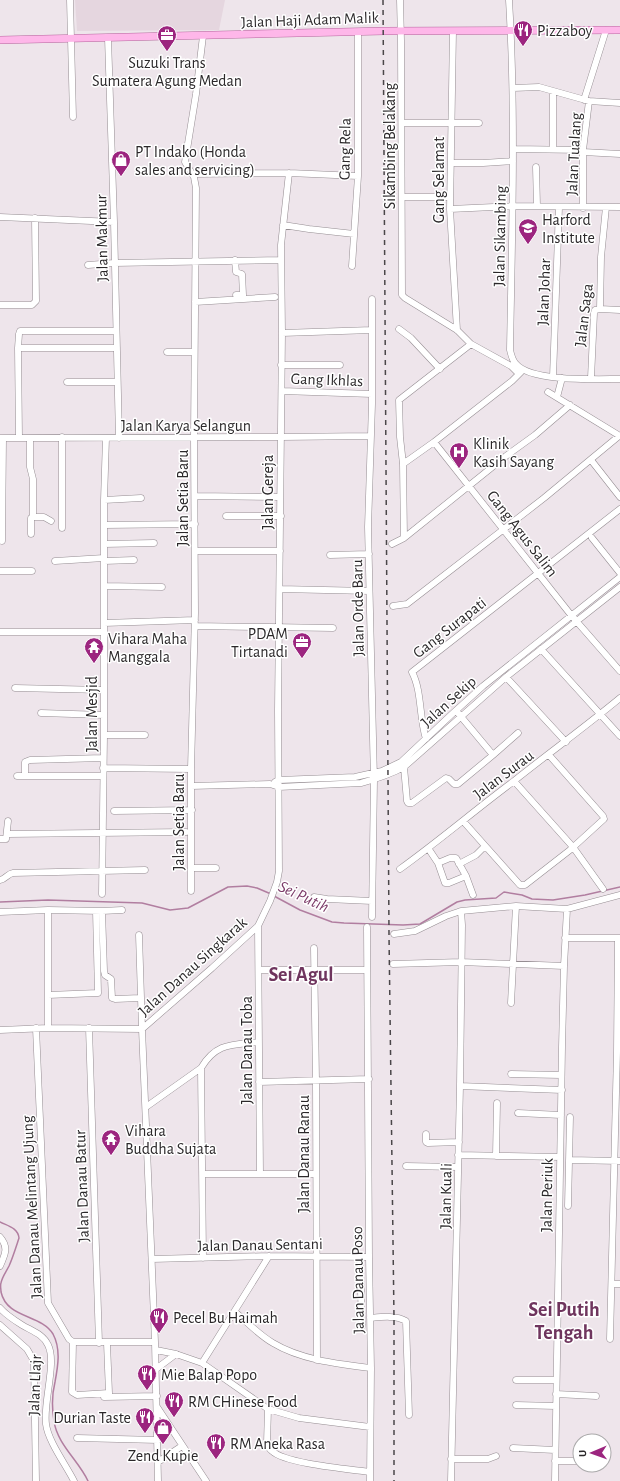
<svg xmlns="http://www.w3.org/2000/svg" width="620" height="1481" font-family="'Alegreya Sans',sans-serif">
	<rect width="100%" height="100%" fill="#eee5eb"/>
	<!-- built -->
	<path fill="#e5d6df" d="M75,0H225L219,30L77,31Z"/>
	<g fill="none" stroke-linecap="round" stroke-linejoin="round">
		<!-- stream -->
		<path stroke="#b17ea0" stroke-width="1.5" d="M274,896L300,910L332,922L344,923L403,925L420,924L457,902L465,900L496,898L504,892L522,895L532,899L553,900L585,895L620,887
			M0,902L48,900L142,903L170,910L188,908L228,887L247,886L257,888L271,894
			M0,1222C8,1226 18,1228 19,1238C16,1247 13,1257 9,1266C6,1272 2,1277 1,1283C0,1285 1,1289 1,1292C7,1319 41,1314 53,1334C61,1349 58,1366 55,1382C52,1394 52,1409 54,1421C57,1444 79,1461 88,1481"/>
		<defs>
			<path id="minor" d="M70,0L73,117
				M400,0L401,40L402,295L405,298L457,330L471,344L511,366L519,374
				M509,0C516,116 512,233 510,350C511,354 512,360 516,364C531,382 597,379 620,379
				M453,31L450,209L457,330
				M108,38L114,222L119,438
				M513,88L539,87L589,101L620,103
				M553,91V149
				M584,100L606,30
				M402,123H479
				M513,149L583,150
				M583,152L620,154
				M451,163H483L513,161
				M536,167L537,206
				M193,174L289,173L358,176
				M402,197H450
				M583,208V150L589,101
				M450,209L513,206L620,207
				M0,217L114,222
				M283,225L309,229L354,234
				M235,260L236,272L242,274L243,295H236
				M88,265L114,263L281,260
				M352,266L358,176V32
				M195,302L275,297
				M0,305H32L36,301L35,218
				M600,309L620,310
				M399,329L411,338L440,369
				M282,333L372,330
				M471,344L399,400L400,437L403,464L404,538L506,456L535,435L570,405
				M18,348H117
				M167,352H194
				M281,365H340
				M553,377L559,207
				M591,378L594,313L595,310L600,309L601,257L606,207
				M67,382H117
				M282,391L372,394
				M548,392L620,436
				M557,397L562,378
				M0,438L281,437L371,436
				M19,438L18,348L19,334L20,331H116
				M30,438V467L33,479V517L31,518V534
				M434,442L571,615L620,671
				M591,460L620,497
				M403,464L434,442L512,381L521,372
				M195,496L280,497
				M104,500L141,498
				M226,516H281
				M33,517H44L51,521
				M104,525L195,524
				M62,528V437
				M592,538L620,573
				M2,541L3,438
				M104,544L154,543
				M392,544L404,538
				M195,551H280
				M330,555L369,554
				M55,561L104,558
				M104,561L134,560
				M0,571H32
				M104,586L162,587
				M280,589L369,591
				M393,606L407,604L544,498L619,436
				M104,623L195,620
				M195,626L333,628
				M0,632H104
				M541,649L620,736
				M506,677L566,742
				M15,688L104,690
				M41,713L104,715
				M458,713L493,755L518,733
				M104,735H145
				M426,739C419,717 422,691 412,672L620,509
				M403,764L404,767L407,801L408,803H412L446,778L449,779L454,784H458L493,755
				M103,768L191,769
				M17,776H103
				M25,776V762L30,760L103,758
				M514,781L573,847L603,889
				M275,782L279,780L355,777L382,771L401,762L451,715L483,686L620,577
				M191,786L270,784L279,787L361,783C376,779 391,774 404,767L506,677L620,587
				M114,811L192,810
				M463,821L520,885H525L570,850L604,819L603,816L549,755
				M8,834L186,832
				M0,839H6L8,821
				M428,848L438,863L445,883H449L466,876
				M438,863L450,858H456L466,876L473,895
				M459,864L476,855L485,846
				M192,868H216
				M400,869C439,841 475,810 514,781C549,753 585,727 620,698
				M0,880C6,879 7,874 13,873L145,870
				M191,891V769L195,613L194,437L196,188L194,177L185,162L196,94L203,36
				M102,894L104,735V500L106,438
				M314,897L327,899L372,901
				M102,911L122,910
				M0,912L48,910L102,911L104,971L105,975L111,979L112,998L115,999L140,998
				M372,917L374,780L368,527L372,404V299
				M258,926L260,1174
				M367,927L369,1257L371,1368L370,1481
				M394,934L415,931L446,916L461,911L516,906L567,909L620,895
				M565,938H620
				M314,948L316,1081L317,1360
				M393,964L461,962L564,966
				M259,970H367
				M48,995L98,993L96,911
				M511,1003L516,906
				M36,1028L48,1303L69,1339L73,1342H155
				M48,1028V910
				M89,1028L99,1343
				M0,1030L48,1028L142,1029L139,935
				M511,1074L561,1075
				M259,1082L369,1079
				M460,1086L562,1090
				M146,1107L201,1068
				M518,1113L561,1115
				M426,1134V1142L428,1143L459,1142
				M458,1155L560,1157
				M496,1156L497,1103
				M569,1160L620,1161
				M406,1166L457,1167
				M203,1174H316
				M568,1206L570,1117
				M0,1237C9,1247 5,1255 0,1266
				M360,1256L362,1326
				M203,1258L201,1068C216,1043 231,1045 258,1042
				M152,1259L269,1256L369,1257
				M612,1284H620
				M0,1308C6,1315 14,1320 22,1325C32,1331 43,1334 48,1345C57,1362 43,1402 46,1424C48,1441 66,1465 74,1481
				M235,1312C247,1322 259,1335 273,1343C301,1360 339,1364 371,1368
				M370,1318C381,1317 396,1315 406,1321L409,1415
				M0,1325L27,1349L34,1361L36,1481
				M610,1339L617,1052L618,938
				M73,1342L72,1392L77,1395L109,1393L107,1343
				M156,1350L176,1354L202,1363L268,1409L267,1443C268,1447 269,1449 272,1451C286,1464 349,1469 370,1472
				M202,1363L269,1256
				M156,1369L176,1354
				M516,1380H556
				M556,1394L596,1396
				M104,1397L157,1396
				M516,1405L556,1406
				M157,1407L206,1481
				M268,1409L299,1418L370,1427
				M77,1438L158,1440
				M513,1448L555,1450
				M451,1459H488L496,1456
				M555,1461H580
				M158,1462L182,1446
				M158,1481L155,1342L142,1029L212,968L258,926L270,901L277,882L279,871L278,711L282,333L281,245L289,173
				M451,1481L460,1086L462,925L461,911
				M555,1481L562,1047L564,966L567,909"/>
			<path id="major" d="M0,40L384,31L620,30"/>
		</defs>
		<!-- minor casing -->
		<use href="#minor" stroke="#958d92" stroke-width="7"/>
		<!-- major casing -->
		<use href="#major" stroke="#b4669c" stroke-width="8"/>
		<!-- minor -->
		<use href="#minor" stroke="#fff" stroke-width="6"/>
		<!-- major -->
		<use href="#major" stroke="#feb7e9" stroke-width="7"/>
		<!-- rail -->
		<path stroke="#4a4649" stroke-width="1.5" stroke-dasharray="5 5" stroke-linecap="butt" d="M383,0L389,935L394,1318V1481"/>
	</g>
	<!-- icons -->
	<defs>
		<symbol id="restaurant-pin" viewBox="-11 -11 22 30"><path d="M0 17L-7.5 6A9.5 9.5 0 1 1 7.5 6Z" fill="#9c257f" stroke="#fff"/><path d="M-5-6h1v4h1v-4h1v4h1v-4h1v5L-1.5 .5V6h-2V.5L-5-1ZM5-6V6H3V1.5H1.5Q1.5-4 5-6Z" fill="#fff"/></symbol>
		<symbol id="office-pin" viewBox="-11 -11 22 30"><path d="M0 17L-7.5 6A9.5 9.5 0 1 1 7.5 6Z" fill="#9c257f" stroke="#fff"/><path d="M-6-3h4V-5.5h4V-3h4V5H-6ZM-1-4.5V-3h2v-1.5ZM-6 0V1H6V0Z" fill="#fff"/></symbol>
		<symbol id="shop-pin" viewBox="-11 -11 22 30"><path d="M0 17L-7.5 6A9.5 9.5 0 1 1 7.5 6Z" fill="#9c257f" stroke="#fff"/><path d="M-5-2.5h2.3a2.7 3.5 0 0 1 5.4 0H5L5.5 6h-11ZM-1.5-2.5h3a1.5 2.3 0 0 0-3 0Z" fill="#fff"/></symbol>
		<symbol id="school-pin" viewBox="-11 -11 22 30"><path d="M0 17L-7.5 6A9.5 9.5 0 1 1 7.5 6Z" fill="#9c257f" stroke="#fff"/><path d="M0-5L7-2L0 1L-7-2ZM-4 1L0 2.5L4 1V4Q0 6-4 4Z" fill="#fff"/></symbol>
		<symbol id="hospital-pin" viewBox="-11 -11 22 30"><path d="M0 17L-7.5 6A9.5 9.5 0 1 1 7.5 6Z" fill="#9c257f" stroke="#fff"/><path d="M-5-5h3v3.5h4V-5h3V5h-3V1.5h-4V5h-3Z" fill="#fff"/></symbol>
		<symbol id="temple-pin" viewBox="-11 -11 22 30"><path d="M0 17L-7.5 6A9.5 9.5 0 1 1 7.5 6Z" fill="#9c257f" stroke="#fff"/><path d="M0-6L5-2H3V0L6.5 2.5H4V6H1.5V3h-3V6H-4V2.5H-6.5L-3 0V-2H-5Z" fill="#fff"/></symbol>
	</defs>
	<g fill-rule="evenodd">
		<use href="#restaurant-pin" x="512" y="19" width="22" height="30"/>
		<use href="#office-pin" x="156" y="24" width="22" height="30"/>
		<use href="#shop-pin" x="110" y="149" width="22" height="30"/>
		<use href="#school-pin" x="517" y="217" width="22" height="30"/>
		<use href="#hospital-pin" x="448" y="441" width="22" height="30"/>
		<use href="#office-pin" x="291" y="631" width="22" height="30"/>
		<use href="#temple-pin" x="83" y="636" width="22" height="30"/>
		<use href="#temple-pin" x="100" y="1128" width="22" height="30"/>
		<use href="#restaurant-pin" x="148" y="1306" width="22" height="30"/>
		<use href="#restaurant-pin" x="136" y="1363" width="22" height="30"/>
		<use href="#restaurant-pin" x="163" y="1390" width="22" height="30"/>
		<use href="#restaurant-pin" x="134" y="1406" width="22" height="30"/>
		<use href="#shop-pin" x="152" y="1417" width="22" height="30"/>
		<use href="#restaurant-pin" x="205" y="1432" width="22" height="30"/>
	</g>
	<g text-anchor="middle" stroke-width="3" stroke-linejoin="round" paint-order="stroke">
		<!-- street labels -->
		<g font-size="16" fill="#2b282a" stroke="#fff">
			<text transform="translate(310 19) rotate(-2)" y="6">Jalan Haji Adam Malik</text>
			<text transform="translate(389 146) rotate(-90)" y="6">Sikambing Belakang</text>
			<text transform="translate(344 149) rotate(-89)" y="6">Gang Rela</text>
			<text transform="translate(573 154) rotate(-87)" y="6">Jalan Tualang</text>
			<text transform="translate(438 180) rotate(-90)" y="6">Gang Selamat</text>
			<text transform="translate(499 236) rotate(-89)" y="6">Jalan Sikambing</text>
			<text transform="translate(101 238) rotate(-91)" y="6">Jalan Makmur</text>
			<text transform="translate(543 292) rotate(-88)" y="6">Jalan Johar</text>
			<text transform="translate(583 315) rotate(-83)" y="6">Jalan Saga</text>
			<text transform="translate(327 379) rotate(2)" y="6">Gang Ikhlas</text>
			<text x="186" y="431">Jalan Karya Selangun</text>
			<text transform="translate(267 492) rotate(-90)" y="6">Jalan Gereja</text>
			<text transform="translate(182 498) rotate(-90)" y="6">Jalan Setia Baru</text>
			<text transform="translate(523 533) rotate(52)" y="6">Gang Agus Salim</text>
			<text transform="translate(357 608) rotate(-91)" y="6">Jalan Orde Baru</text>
			<text transform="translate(449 627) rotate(-38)" y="6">Gang Surapati</text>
			<text transform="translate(448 701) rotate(-42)" y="6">Jalan Sekip</text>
			<text transform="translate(91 714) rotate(-90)" y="6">Jalan Mesjid</text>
			<text transform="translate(503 774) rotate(-37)" y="6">Jalan Surau</text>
			<text transform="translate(178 822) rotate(-90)" y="6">Jalan Setia Baru</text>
			<text transform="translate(192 966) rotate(-42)" y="6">Jalan Danau Singkarak</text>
			<text transform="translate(246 1050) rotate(-90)" y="6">Jalan Danau Toba</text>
			<text transform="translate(303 1154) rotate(-90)" y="6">Jalan Danau Ranau</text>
			<text transform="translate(81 1186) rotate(-92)" y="6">Jalan Danau Batur</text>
			<text transform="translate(546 1195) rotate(-89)" y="6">Jalan Periuk</text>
			<text transform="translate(445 1196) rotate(-89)" y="6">Jalan Kuali</text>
			<text transform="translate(31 1207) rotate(-93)" y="6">Jalan Danau Melintang Ujung</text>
			<text transform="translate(260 1244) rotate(-1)" y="6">Jalan Danau Sentani</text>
			<text transform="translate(357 1280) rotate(-91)" y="6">Jalan Danau Poso</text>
			<text transform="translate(34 1385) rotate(-88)" y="6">Jalan Llajr</text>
		</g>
		<!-- poi labels -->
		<g font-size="16" fill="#2b282a" stroke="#fff" text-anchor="start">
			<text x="537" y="36">Pizzaboy</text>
			<text x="167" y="68" text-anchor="middle">Suzuki Trans<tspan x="167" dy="18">Sumatera Agung Medan</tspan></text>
			<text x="135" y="157">PT Indako (Honda<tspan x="135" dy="18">sales and servicing)</tspan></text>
			<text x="542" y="225">Harford<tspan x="542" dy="18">Institute</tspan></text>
			<text x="473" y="449">Klinik<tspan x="473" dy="18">Kasih Sayang</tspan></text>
			<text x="288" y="639" text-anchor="end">PDAM<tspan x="288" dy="18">Tirtanadi</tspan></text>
			<text x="108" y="644">Vihara Maha<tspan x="108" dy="18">Manggala</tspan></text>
			<text x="125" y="1136">Vihara<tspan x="125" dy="18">Buddha Sujata</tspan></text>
			<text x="173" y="1323">Pecel Bu Haimah</text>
			<text x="161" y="1380">Mie Balap Popo</text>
			<text x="188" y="1407">RM CHinese Food</text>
			<text x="131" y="1423" text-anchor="end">Durian Taste</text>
			<text x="230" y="1449">RM Aneka Rasa</text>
			<text x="163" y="1461" text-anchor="middle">Zend Kupie</text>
		</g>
		<!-- water labels -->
		<g font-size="17" font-style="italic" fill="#7b3a68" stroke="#fff">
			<text transform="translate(304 896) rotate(25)" y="6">Sei Putih</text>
		</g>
		<!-- district labels -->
		<g font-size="20" font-weight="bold" fill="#6f355e" stroke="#fff">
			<text x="301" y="981">Sei Agul</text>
			<text x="564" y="1316">Sei Putih<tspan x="564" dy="23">Tengah</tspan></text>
		</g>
	</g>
	<!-- north arrow -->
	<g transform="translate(592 1453) rotate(268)"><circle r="19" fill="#ffffff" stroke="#aaa9aa"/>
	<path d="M0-3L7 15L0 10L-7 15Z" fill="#9c257f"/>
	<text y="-6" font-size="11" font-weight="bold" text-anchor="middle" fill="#2b282a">U</text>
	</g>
</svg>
